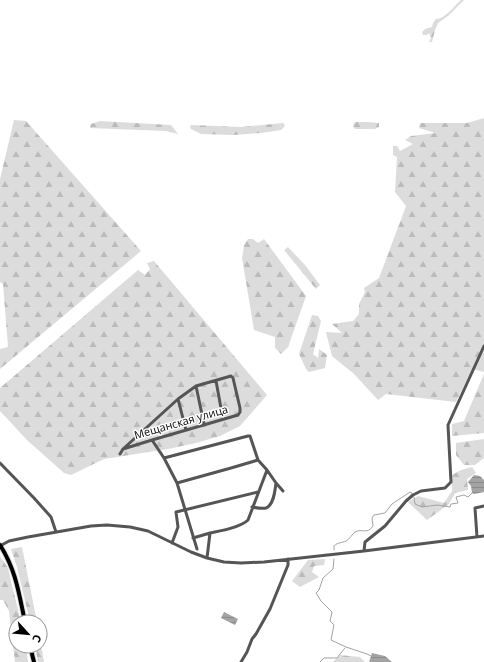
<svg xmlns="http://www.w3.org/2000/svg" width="484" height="662" font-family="'Open Sans',sans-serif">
	<defs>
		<pattern id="forest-firs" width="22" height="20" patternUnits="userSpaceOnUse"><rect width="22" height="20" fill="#dcdcdc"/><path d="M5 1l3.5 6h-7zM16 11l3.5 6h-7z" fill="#bbb"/></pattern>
		<pattern id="water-rules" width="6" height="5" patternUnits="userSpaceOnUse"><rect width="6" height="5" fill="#a3a3a3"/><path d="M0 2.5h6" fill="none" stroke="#8b8b8b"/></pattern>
	</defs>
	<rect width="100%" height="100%" fill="#fff"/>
	<!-- forest -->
	<path fill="url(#forest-firs)" d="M461,0H464L448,16L438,23L435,30L432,42H429L431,38L429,33L427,35H423L422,32L425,29L432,27L433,23L436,19C445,19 454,6 461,0Z
		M484,118V372L472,369L456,402L386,394L378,400L354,374L332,356L326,332L342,333L332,324L353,321L359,314V304L365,292L364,288L379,278L406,206L395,192L397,157L393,155V146H397L400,151L413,144L405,140L411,136L436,133L419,128L420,123H467Z
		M14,120L26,121L141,251L0,369V349L8,347L3,284L0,282V179Z
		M100,121L171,125L178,134L166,131L90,128L91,124Z
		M356,122H368L379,123V127L375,129H355L353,126L354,123Z
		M283,123L284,124L285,126L281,130L261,133L234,135L201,134L191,129L190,127L191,125L241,127Z
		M248,239H253L258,243L264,239L306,296L288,347L281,354L275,348V337L254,330L242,258L244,245Z
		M288,247L305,265L320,285L316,289L284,250Z
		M154,261L267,395L240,426L220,436L196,443L168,449L104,459L71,475L64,473L27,440L0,411V388L138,270L145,275L150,269L147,263Z
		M312,315L318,316L321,321L313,354L318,358L319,349L327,355L325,368L309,372L306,369L299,354Z
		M484,374V433L452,436V424L464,421Z
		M484,439V458L475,465H464L456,455V443Z
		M472,467L476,473L467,479L468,490L455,493L449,504L427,520L408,502L418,496L444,503L452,491V475L461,470Z
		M22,547L37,622H30L17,567L11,549Z
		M0,556L8,568L21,622H16V646H26L28,662H15L9,611L3,600H0Z
		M325,559L324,565L314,566L312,572L319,577L300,587L292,581L308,560Z
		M40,639L44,662H38L35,646H40Z
		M340,655L360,657L365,662H333Z"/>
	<!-- water -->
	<path fill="url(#water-rules)" d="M474,475L480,476L484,480V492L474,494L472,493L471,486L468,482Z
		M224,612L238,619L235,625L221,618Z
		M372,653L385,656L392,662H369Z"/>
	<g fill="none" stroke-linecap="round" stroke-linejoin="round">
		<!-- stream -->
		<path stroke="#a3a3a3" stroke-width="1" d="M414,497L415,504L422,507L437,505L450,507L451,504L458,503L456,497L464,495L468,497L472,493
			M334,550V546C338,542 342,543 346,541C350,539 352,534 355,532C362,528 367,535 373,526L372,518L374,515L385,513L392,504L410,492L412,493V494
			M334,559L333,569L323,578L319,590L316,593L321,601L332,612L330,621L334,625L331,640L346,647L367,654L371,656
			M320,662L324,658H337L345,648"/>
		<defs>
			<path id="major" d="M0,545C16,570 19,594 25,622
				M30,646L34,662"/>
		</defs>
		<!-- major casing -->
		<use href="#major" stroke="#dbdbdb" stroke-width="6"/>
		<!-- minor -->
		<path stroke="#555" stroke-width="3" d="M216,381L223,419
			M196,386L204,424
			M178,399L186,430
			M152,440L164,458
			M120,454L123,449L178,399L196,386L231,376L233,378L240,408V412L238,415L152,440L123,449
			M0,463L34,498L51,517L56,532
			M177,483L231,468L258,460
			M252,507C257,508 262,509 266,508C274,505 275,490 276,483
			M477,537L475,508L484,506
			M193,538L210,533
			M172,543L178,527L176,512L258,492
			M0,546L9,541L28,537L91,526L107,525L130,527L148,531L191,552L207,558L224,562L241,563L264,562L364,551L484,536
			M197,549L177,483L164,458L248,436H250L258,460L267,470L276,483L283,491
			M364,551L365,542L385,526L406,501L413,495L421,491L445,488L451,482L448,425L484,346
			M207,558L210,533C220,531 240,528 248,520L267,470
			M241,662L247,652L252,639L256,634L270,609L288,565V559"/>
		<!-- major -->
		<use href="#major" stroke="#000" stroke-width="4"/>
	</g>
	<g text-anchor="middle" stroke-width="3" stroke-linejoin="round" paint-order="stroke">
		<!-- street labels -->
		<g font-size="11" fill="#000" stroke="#fff">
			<text transform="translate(181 422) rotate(-16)" y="4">Мещанская улица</text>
		</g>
	</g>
	<!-- north arrow -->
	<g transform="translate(28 634) rotate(117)"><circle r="19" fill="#ffffff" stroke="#999999"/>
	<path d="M0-3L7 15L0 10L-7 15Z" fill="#000000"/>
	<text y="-6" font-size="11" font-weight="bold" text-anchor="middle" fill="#000000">С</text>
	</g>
</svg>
